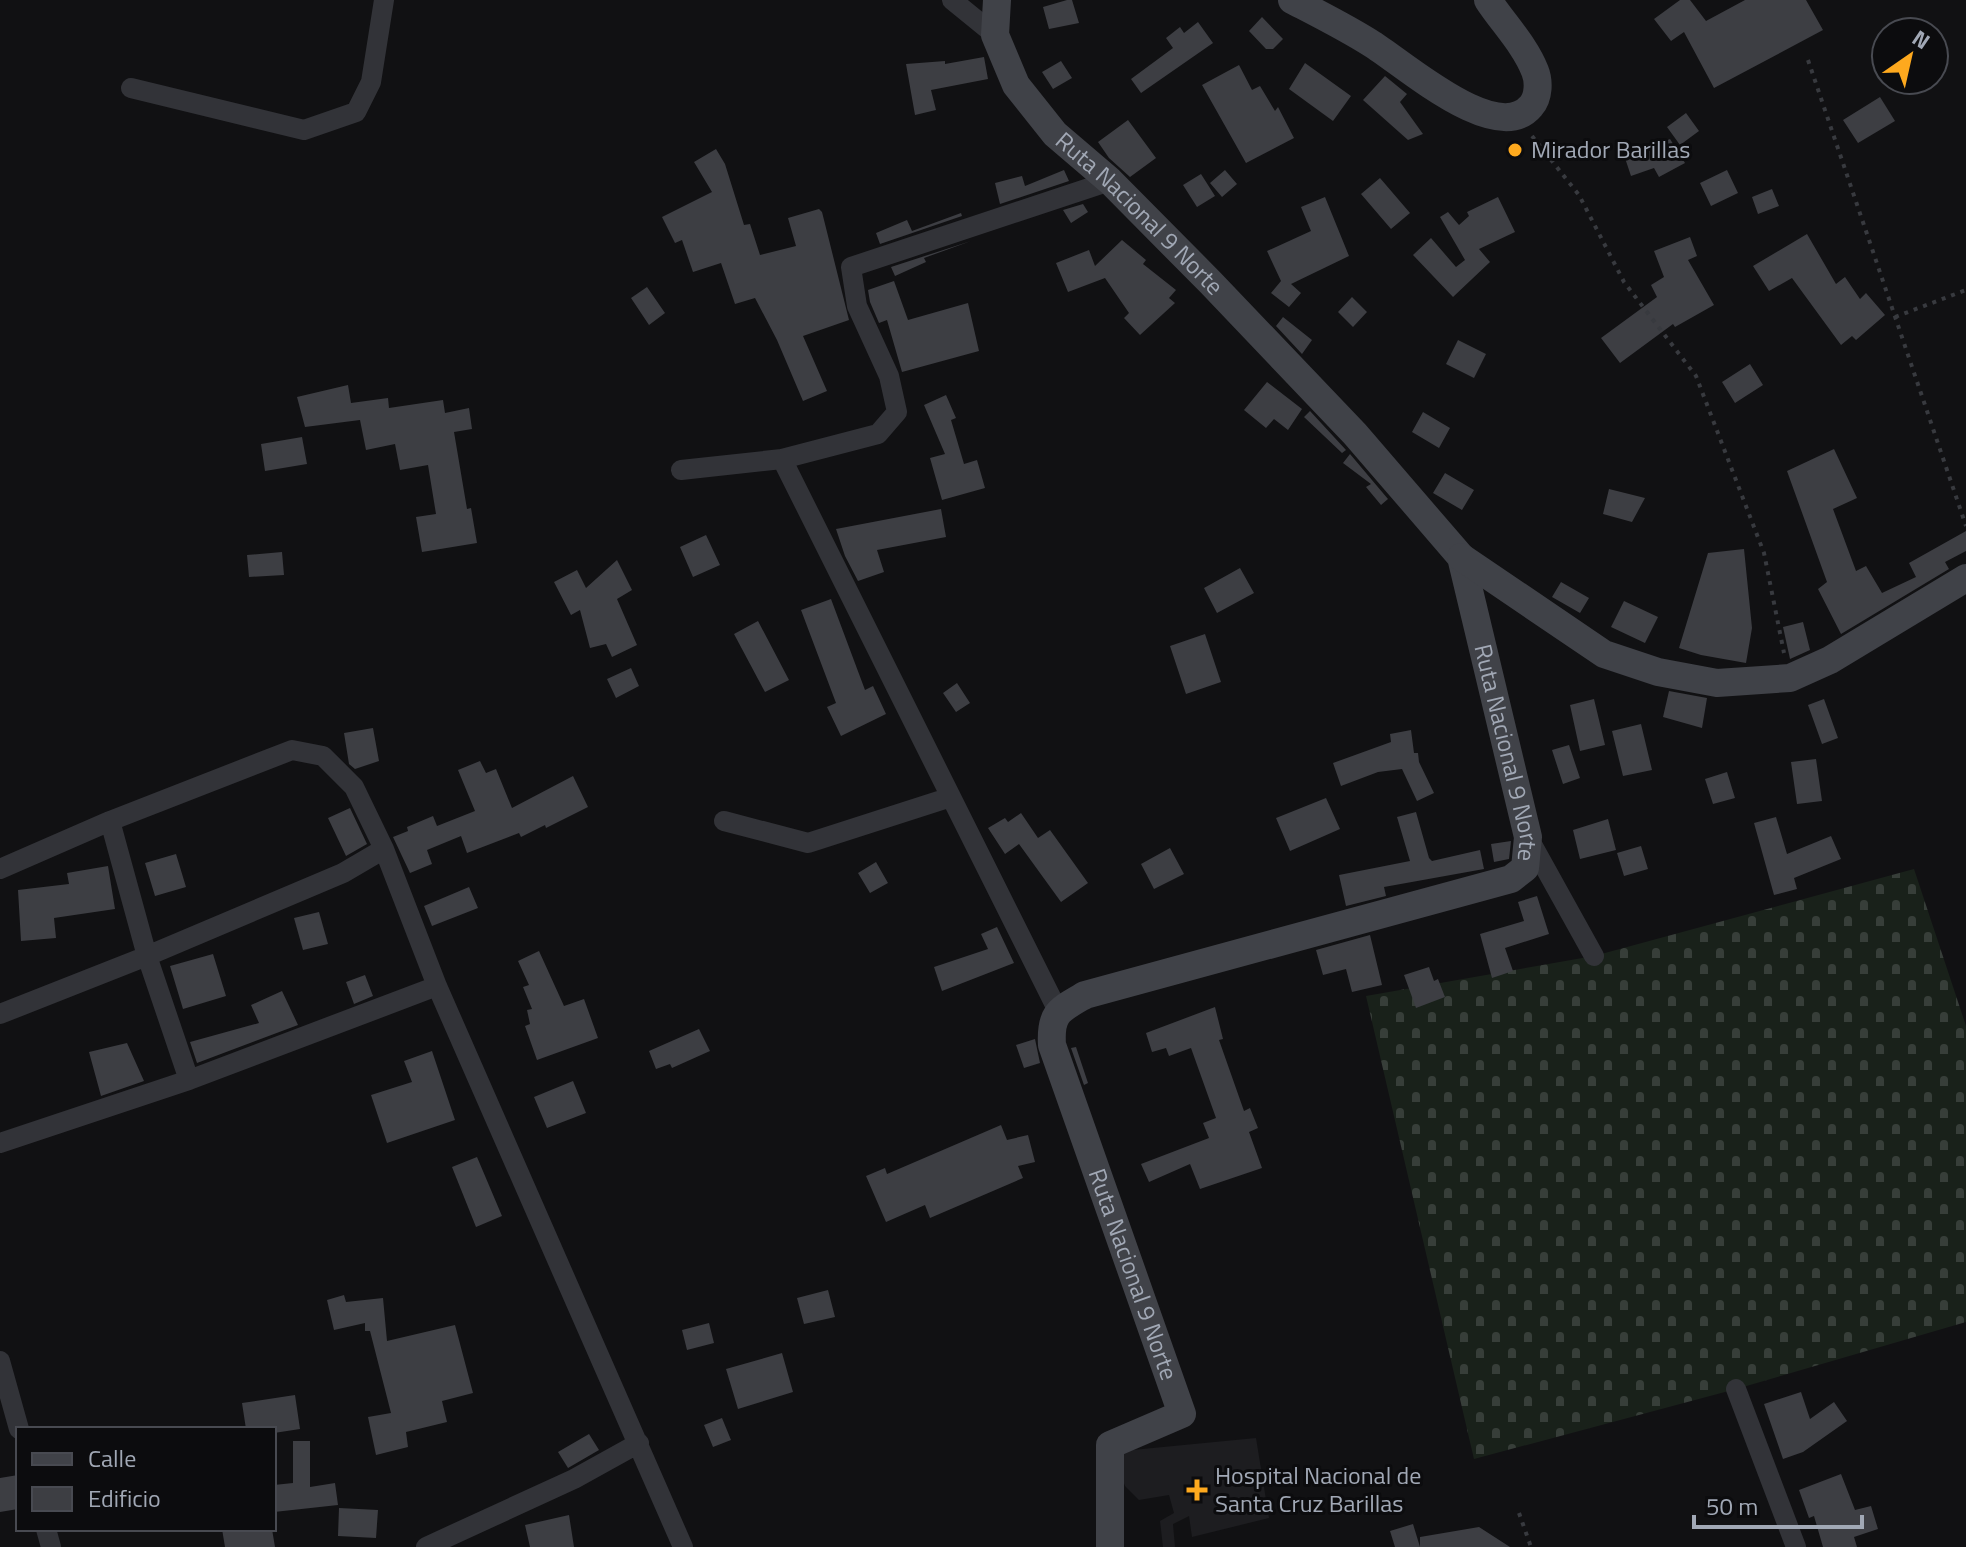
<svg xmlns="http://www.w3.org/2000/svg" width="1966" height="1547" font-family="'Titillium Web',sans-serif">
	<defs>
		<pattern id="cemetery-stones" width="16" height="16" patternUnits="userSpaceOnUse" patternTransform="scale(2)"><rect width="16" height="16" fill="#19211a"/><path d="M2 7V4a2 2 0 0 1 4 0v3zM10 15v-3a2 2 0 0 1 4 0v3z" fill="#373e39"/></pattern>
	</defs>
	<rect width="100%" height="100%" fill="#111113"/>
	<!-- built -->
	<path fill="#1d1d20" d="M1256,1438L1269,1518L1192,1537L1189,1516L1173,1524L1175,1547H1163L1160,1521L1174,1513L1169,1495L1139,1500L1125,1486L1119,1470L1122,1451Z"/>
	<!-- cemetery -->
	<path fill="url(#cemetery-stones)" d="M1914,869L1966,1026V1322L1736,1389L1474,1459L1366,996L1594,956Z"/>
	<!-- building -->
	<path fill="#3d3e43" d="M1067,0H1072L1079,23L1049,29L1043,7Z
		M1680,0H1690L1706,21L1745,0H1806L1823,30L1714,88L1684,32L1671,41L1654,19Z
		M1262,17L1283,39L1273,49H1266L1249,31Z
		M1198,22L1213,43L1141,93L1131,79L1173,48L1166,38L1180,27L1184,33Z
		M984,57L988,79L931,90L936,110L915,115L906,64L945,61V64Z
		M1061,61L1072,78L1053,89L1042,72Z
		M1305,63L1351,96L1333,121L1289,89Z
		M1239,65L1252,90L1260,86L1275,111L1278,107L1294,138L1246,163L1202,85Z
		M1385,76L1407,94L1400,102L1423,134L1408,140L1363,100Z
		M1880,97L1895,121L1858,143L1843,120Z
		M1686,113L1699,131L1680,145L1667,127Z
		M1128,120L1156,158L1130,177L1109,158L1098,142Z
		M1670,139L1685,163L1659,177L1654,168L1631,176L1625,158Z
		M716,149L725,164L744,225L750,224L760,255L796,246L788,218L819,209L822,212L849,320L803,336L827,391L803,401L777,340L755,298L735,304L721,263L693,272L682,240L675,243L662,217L712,192L694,162Z
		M1064,170L1069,181L1000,204L995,183L1022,176L1025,186Z
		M1225,170L1237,184L1222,197L1210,183Z
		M1727,170L1738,193L1711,206L1700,183Z
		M1201,174L1215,196L1197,207L1183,185Z
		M1380,178L1410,213L1391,229L1361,194Z
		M1772,189L1779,206L1758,214L1752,197Z
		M1325,197L1349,256L1291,284L1301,293L1289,307L1271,293L1281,281L1267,251L1311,231L1301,207Z
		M1498,197L1515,232L1479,249L1490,262L1453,297L1413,255L1431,238L1456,267L1465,260L1440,217L1448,212L1459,225L1469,216L1467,212Z
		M1083,204L1088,212L1071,223L1063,210Z
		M961,213L962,216L880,244L876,233L907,220L912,231Z
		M1807,234L1836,284L1845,277L1860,299L1866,293L1885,315L1856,340L1852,336L1841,345L1792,278L1769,291L1753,266Z
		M1690,237L1697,256L1688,260L1714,305L1675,327L1673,324L1620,363L1601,338L1657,297L1651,285L1664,277L1654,251Z
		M1122,240L1146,260L1143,264L1176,290L1169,298L1175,303L1140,335L1124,318L1129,313L1105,278L1068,292L1056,263L1089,250L1095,266Z
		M971,241L924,258L926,262L895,276L891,267Z
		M894,281L908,320L968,303L979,351L902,372L887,320L879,323L870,302L868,290Z
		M647,287L665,313L649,325L631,298Z
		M1352,297L1367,312L1353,327L1338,312Z
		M1283,317L1312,340L1302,354L1276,326Z
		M1458,340L1486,354L1474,378L1446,364Z
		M1750,364L1763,385L1735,403L1722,382Z
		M1267,382L1302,409L1288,430L1274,419L1266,428L1244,410Z
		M348,385L351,403L388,398L389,408L443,400L445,413L469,408L472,429L454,432L467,509L471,508L477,543L422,552L416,517L436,514L428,465L400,470L395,444L366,450L360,420L305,427L297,397Z
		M946,395L956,418L951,420L964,464L977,460L985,488L942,500L930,458L945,454L924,405Z
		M1310,411L1346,450L1342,453L1304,417Z
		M1423,412L1450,428L1439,448L1412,432Z
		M302,437L307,464L265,471L261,444Z
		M1834,449L1857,498L1833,509L1856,571L1866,566L1882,593L1916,577L1909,563L1966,531V551L1945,562L1949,569L1841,634L1818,589L1827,582L1787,471Z
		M1350,454L1388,499L1381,505L1366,487L1371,484L1343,463Z
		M1445,473L1474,490L1462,510L1433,493Z
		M1609,489L1645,498L1632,522L1603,514Z
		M941,509L946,537L877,550L884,572L858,581L845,556L836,529Z
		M706,535L720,565L693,577L680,547Z
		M1744,549L1752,628L1746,663L1701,655L1679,648L1708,553Z
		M282,552L284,575L249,577L247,555Z
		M617,560L632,590L617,599L637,645L612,657L606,644L590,648L580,610L571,615L554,582L577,570L586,588Z
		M1240,568L1254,593L1217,613L1204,588Z
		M1561,582L1589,598L1580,613L1552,597Z
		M831,599L865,690L873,686L886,714L841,736L827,707L836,703L801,610Z
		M1624,601L1658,617L1645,643L1611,627Z
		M758,621L789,680L765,692L734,634Z
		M1803,622L1810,650L1790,659L1783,627Z
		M1205,634L1221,682L1186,694L1170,646Z
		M631,668L639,686L616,698L607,679Z
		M957,683L970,703L956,712L943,693Z
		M1669,691L1707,698L1702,728L1663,717Z
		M1594,699L1605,745L1580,751L1570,705Z
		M1824,699L1838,738L1822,744L1808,705Z
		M1641,724L1652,770L1623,776L1612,731Z
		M373,728L379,761L355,769L349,764L344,733Z
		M1411,730L1414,753H1418L1419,762L1434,793L1417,801L1402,769L1378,772L1341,786L1333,763L1391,742L1390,734Z
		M1569,745L1580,778L1563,784L1552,750Z
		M1816,759L1822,801L1797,804L1791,762Z
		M480,761L486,773L496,769L512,808L573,776L588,807L546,828L545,825L521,837L519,833L467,853L461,836L427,850L432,864L410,873L393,837L408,831L407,827L433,816L437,826L475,811L458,770Z
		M1727,772L1735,798L1713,804L1705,779Z
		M1326,798L1340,829L1290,851L1276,818Z
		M350,808L367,844L346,856L328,818Z
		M1416,812L1429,858L1432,861L1480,850L1484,869L1384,887L1386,896L1346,906L1339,875L1410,861L1397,817Z
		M1021,813L1038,838L1050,830L1088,883L1061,902L1019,844L1005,854L988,828L1005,818L1008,822Z
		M1776,817L1787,854L1831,836L1841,859L1794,878L1797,889L1774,895L1754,823Z
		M1608,819L1616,850L1580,859L1573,830Z
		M1511,841L1509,859L1494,862L1491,844Z
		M1641,846L1648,869L1624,876L1617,853Z
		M1170,848L1184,874L1154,889L1141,864Z
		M176,854L186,887L155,896L145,863Z
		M876,862L888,883L870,893L858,873Z
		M108,866L115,909L54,918L56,938L21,941L18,890L69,884L67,873Z
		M469,887L478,908L432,926L424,906Z
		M1537,896L1549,934L1505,948L1513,971L1492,978L1480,934L1524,921L1518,902Z
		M319,912L328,944L303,950L294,918Z
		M997,927L1014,963L942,991L934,967L988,949L981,934Z
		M1370,935L1382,985L1352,992L1346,969L1323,975L1316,950Z
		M539,951L564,1006L584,999L598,1038L537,1060L525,1026L530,1024L527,1010L532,1009L523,987L529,985L518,961Z
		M213,954L226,996L183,1009L170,966Z
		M1429,967L1434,981L1438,979L1445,997L1416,1008L1404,975Z
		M365,975L373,996L354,1004L346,982Z
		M282,991L298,1025L197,1063L190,1042L259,1023L251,1005Z
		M1215,1007L1223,1039L1219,1040L1244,1111L1250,1108L1258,1128L1249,1132L1262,1168L1200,1189L1190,1164L1149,1182L1141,1164L1209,1138L1203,1123L1216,1118L1191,1048L1169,1056L1166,1048L1152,1052L1146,1033Z
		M699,1029L710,1051L672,1068L670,1064L656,1069L649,1051Z
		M1035,1039L1040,1063L1024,1068L1016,1045Z
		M127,1043L144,1081L101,1096L89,1052Z
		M1076,1047L1088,1083L1084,1085L1071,1048Z
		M432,1051L455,1120L387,1143L371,1095L412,1082L404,1061Z
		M573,1081L586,1113L547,1128L534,1097Z
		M1001,1125L1007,1140L1028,1135L1035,1162L1018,1166L1023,1178L930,1218L925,1205L886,1222L866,1176L885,1168L887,1174Z
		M477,1157L502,1216L476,1227L452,1167Z
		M828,1290L835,1317L804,1324L797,1298Z
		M344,1295L346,1302L383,1298L387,1341L455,1325L473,1393L442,1401L447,1422L406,1432L408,1447L376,1455L368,1417L391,1413L370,1331H365V1323L334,1330L327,1300Z
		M709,1323L714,1343L687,1350L682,1330Z
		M782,1353L793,1392L738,1409L726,1369Z
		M1801,1392L1810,1419L1834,1402L1847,1421L1803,1452L1783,1459L1764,1404Z
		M295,1395L300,1429L274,1433V1429H246L242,1403Z
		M722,1418L731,1440L713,1447L704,1425Z
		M589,1434L599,1450L568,1468L558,1452Z
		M293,1441H310V1487L335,1483L338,1505L274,1512V1485L293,1483Z
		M1841,1474L1855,1510L1871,1506L1878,1529L1854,1537L1857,1547H1823L1814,1516L1809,1518L1799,1490Z
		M18,1475V1509L0,1512V1478Z
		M339,1508L378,1510L376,1538L338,1536Z
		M569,1515L574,1547H530L525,1525Z
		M1413,1524L1420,1547H1395L1390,1531Z
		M1479,1527L1510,1547H1420V1537Z
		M222,1529H272L275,1547H225Z"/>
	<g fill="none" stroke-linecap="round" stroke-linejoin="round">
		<!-- path -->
		<path stroke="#383a3f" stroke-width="4" stroke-dasharray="4 6" stroke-linecap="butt" d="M1808,60L1966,526
			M1532,136L1579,195L1624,282L1696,376L1764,553L1784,653
			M1895,317L1966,290
			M1519,1513L1531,1547"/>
		<!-- street -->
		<path stroke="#323338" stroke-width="20" d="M952,0L995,35
			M131,88L304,130L356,112L371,82L384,0
			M782,459L1058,1011
			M681,470L782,459L878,434L897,412L889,376L857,306L851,267L1110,181
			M110,821L147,956L189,1080
			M724,821L808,843L951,797
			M1528,837L1594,956
			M0,869L110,821L292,750L323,756L354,787L384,849L437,986L683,1547
			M0,1014L147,956L343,873L384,849
			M0,1143L189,1080L437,986
			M0,1361L19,1429
			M1736,1389L1796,1547
			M46,1529L51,1547
			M426,1547L574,1479L639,1443"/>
		<!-- secondary -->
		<g stroke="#404248" stroke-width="28">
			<path id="s1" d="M997,0L995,35L1016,85L1055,134L1110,181L1211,283L1355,434L1461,557L1528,837L1525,868L1511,879L1085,995C1059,1010 1050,1013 1052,1045L1182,1414L1110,1445V1547"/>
			<path d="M1292,0C1319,14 1347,28 1372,44C1403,63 1497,147 1531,106C1539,97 1539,81 1535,71C1525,45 1503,23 1488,0"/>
			<path d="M1461,557L1604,654L1658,672L1717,683L1790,678L1830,660L1966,578"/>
		</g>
	</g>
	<!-- markers -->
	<g fill="#fea91e" stroke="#0c0c0e" stroke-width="3">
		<circle cx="1515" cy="150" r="8"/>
		<path d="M1193 1478h8v8h8v8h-8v8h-8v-8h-8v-8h8z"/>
	</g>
	<g text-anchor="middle" stroke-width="6" stroke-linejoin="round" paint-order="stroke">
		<!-- poi labels -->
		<g font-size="24" fill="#a1a8b5" stroke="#0c0c0e" text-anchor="start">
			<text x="1531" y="158">Mirador Barillas</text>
			<text x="1215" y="1484">Hospital Nacional de<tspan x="1215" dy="28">Santa Cruz Barillas</tspan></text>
		</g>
		<!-- street labels -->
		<g font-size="24" fill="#a1a8b5" stroke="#0c0c0e">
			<text dy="8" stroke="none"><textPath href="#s1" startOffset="268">Ruta Nacional 9 Norte</textPath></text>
			<text dy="8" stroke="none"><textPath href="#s1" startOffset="940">Ruta Nacional 9 Norte</textPath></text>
			<text dy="8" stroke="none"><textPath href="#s1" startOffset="1826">Ruta Nacional 9 Norte</textPath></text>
		</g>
	</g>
	<!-- legend -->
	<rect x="16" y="1427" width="260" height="104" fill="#0c0c0e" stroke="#484a51" stroke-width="2"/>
	<rect x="32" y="1453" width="40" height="12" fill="#404248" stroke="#484a51" stroke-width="2"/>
	<text x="88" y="1467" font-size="24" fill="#a1a8b5">Calle</text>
	<rect x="32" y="1487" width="40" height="24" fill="#3d3e43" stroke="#484a51" stroke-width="2"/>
	<text x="88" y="1507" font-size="24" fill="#a1a8b5">Edificio</text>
	<!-- north arrow -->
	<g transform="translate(1910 56) rotate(34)"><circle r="38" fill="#0c0c0e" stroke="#484a51" stroke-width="2"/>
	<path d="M0-6L14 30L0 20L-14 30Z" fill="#fea91e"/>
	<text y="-12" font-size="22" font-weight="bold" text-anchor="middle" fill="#a1a8b5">N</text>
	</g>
	<!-- scale -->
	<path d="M1694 1515v12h168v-12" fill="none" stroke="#a1a8b5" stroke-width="4"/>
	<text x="1706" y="1515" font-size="24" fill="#a1a8b5" stroke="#0c0c0e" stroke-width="6" paint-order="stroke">50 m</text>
</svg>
